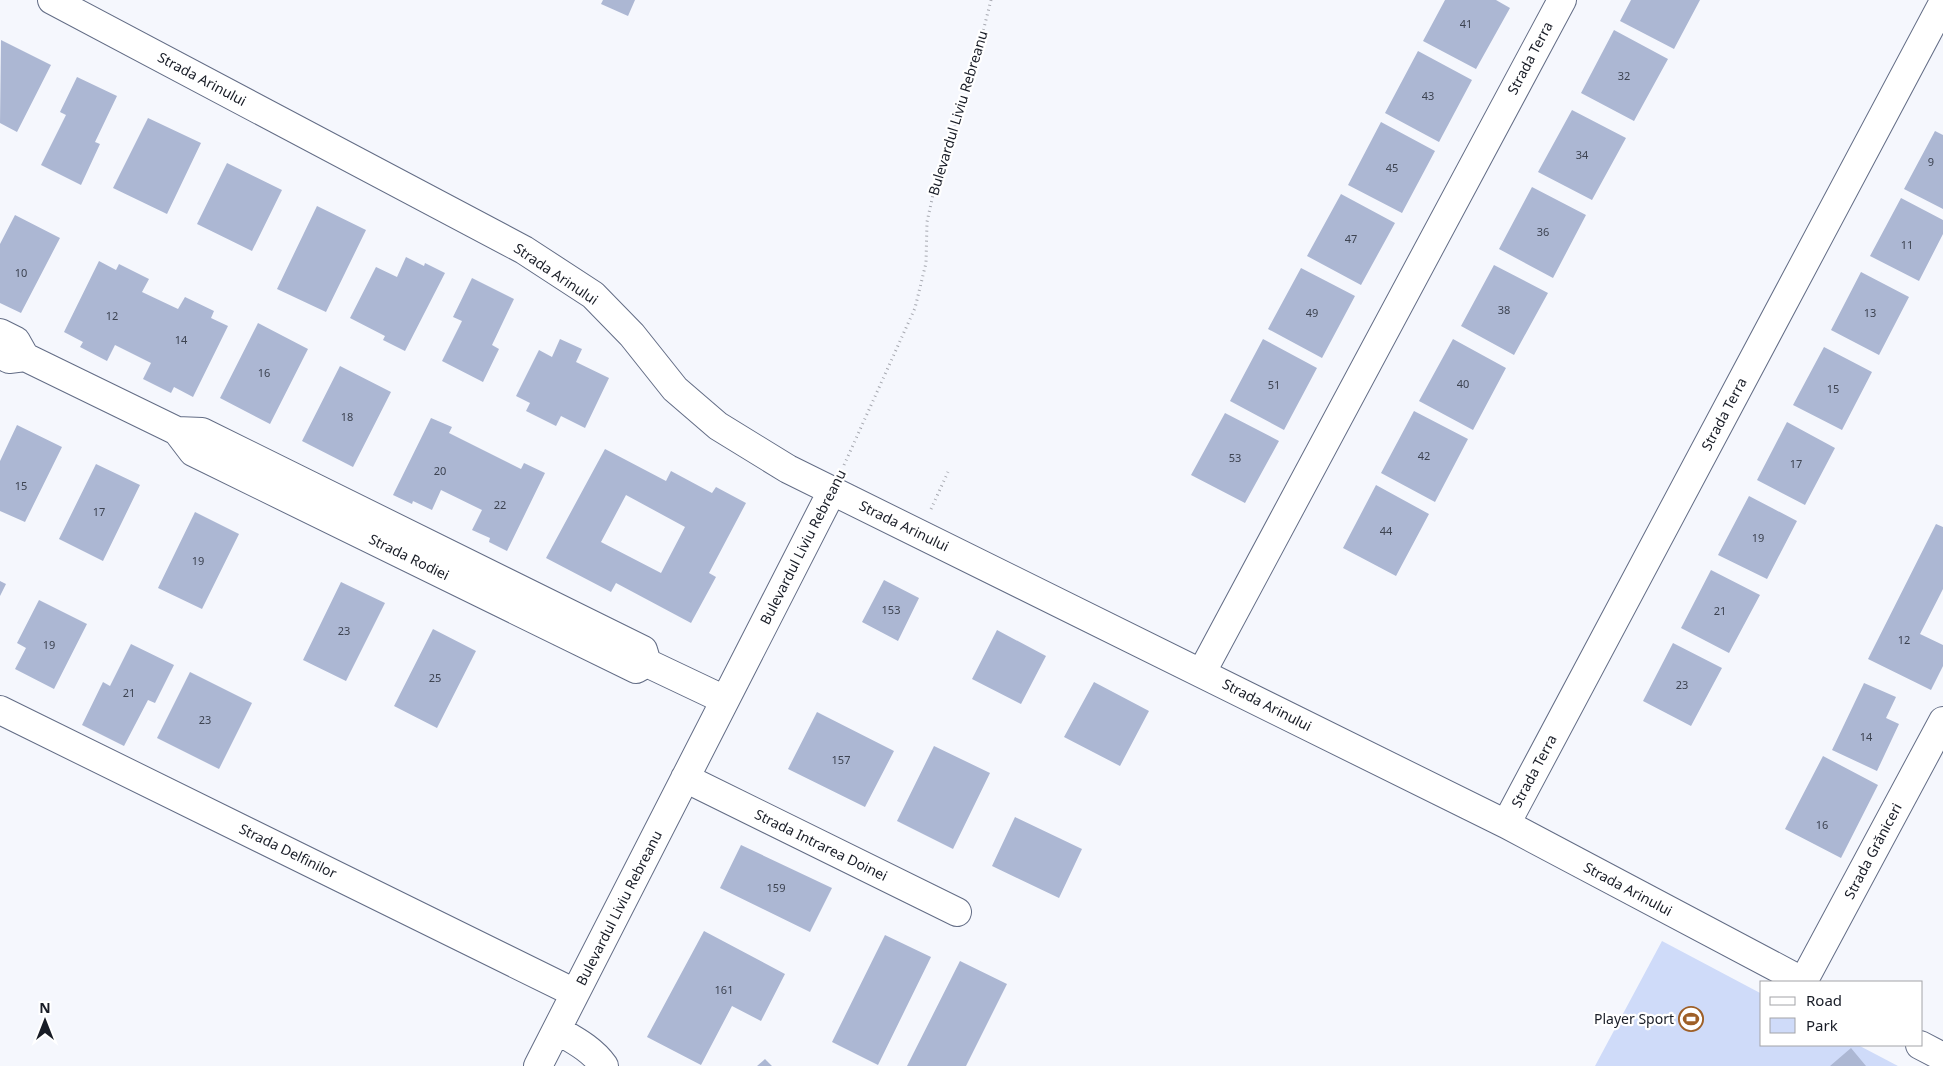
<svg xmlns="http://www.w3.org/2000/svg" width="1943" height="1066" font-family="'Noto Sans',sans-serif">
	<rect width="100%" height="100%" fill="#f5f7fd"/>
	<!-- green -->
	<path fill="#cfdbf9" d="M1662,941L1762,994V1045H1858L1898,1066H1595Z"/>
	<!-- building -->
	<path fill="#acb7d3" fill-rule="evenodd" d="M603,0H635L628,16L601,4Z
		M1445,0H1496L1510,8L1476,69L1423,41Z
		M1631,0H1700L1674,49L1620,21Z
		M1614,30L1668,59L1634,121L1581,93Z
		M1,40L51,65L17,132L0,123Z
		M1418,51L1472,80L1439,142L1385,113Z
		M77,77L117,96L95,142L100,144L81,185L41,165L66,115L60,112Z
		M1572,110L1626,138L1592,200L1538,172Z
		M148,118L201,143L167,214L113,188Z
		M1381,122L1435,151L1402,213L1348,185Z
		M1935,131L1943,135V209L1904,189Z
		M227,163L282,190L252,251L197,224Z
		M1532,187L1586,215L1553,278L1499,249Z
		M1341,194L1395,223L1361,285L1307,256Z
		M1901,198L1943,220V234L1919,281L1870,256Z
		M317,206L366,230L326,312L277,289Z
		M15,215L60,238L21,313L0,303V244Z
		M406,257L424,266L425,263L445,273L405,351L383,340L385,336L350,318L376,267L397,277Z
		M99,261L116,270L119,264L149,279L142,292L178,309L185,297L214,311L211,318L228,326L193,397L174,387L171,393L143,379L151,363L115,345L107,361L80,347L83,342L64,332Z
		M1494,265L1548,293L1514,355L1461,326Z
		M1301,268L1355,296L1322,358L1268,329Z
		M1861,272L1909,297L1879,355L1831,330Z
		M472,278L514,299L492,345L499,349L483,382L442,361L462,321L453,317Z
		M258,323L308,349L270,424L220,398Z
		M560,339L582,349L576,362L609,378L585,428L561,416L556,426L526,411L530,403L516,396L539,350L552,357Z
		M1263,339L1317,368L1284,430L1230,401Z
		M1453,339L1506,368L1473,430L1419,401Z
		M1824,347L1872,372L1842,430L1793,405Z
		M340,366L391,392L353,467L302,441Z
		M1414,411L1468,439L1435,502L1381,473Z
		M1225,413L1279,441L1245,503L1191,475Z
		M431,418L452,427L449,433L521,469L524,463L545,473L507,551L489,542L490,538L472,530L482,510L441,490L432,510L413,501L412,504L393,495Z
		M1787,422L1835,448L1805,505L1757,480Z
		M17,425L62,447L25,522L0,511V461Z
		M605,449L666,481L671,471L712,493L716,487L746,503L709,573L716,577L691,623L616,583L611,592L546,558ZM626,495L685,527L661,573L601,542Z
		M96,464L140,485L103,561L59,539Z
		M1376,485L1429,514L1396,576L1343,548Z
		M1749,496L1797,521L1767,579L1718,555Z
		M195,512L239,534L202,609L158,588Z
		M1936,524L1943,527V589L1920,634L1943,645V666L1931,690L1868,659Z
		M1711,570L1760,595L1729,653L1681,628Z
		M884,580L919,598L898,641L862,622Z
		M0,581L6,584L0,596Z
		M341,582L385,603L346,681L303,660Z
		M39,600L87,624L54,689L15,669L26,648L17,643Z
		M433,629L476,651L437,728L394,706Z
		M997,630L1046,656L1021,704L972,679Z
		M1673,643L1722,668L1691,726L1643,701Z
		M131,644L174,665L155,703L148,700L124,746L82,725L103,682L110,686Z
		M190,672L252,703L219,769L157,738Z
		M1094,682L1149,711L1120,766L1064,737Z
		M1864,683L1896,697L1886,718L1899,724L1877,771L1832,750Z
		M817,712L894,751L865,807L788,769Z
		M934,746L990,773L953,849L897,821Z
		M1823,756L1878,785L1841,858L1785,829Z
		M1015,817L1082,849L1059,898L992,866Z
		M741,845L832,888L810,932L720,888Z
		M704,931L785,974L761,1021L732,1006L701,1065L647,1037Z
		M885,935L931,957L878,1065L832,1042Z
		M960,961L1007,984L966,1066H907Z
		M1851,1048L1866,1066H1830Z
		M765,1059L772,1066H757Z"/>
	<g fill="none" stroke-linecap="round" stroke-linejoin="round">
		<defs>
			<path id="minor" d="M52,0L524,250L593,295L632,335L675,389L718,426L788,469L1506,824L1804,982
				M0,333L16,341L25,357
				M0,354L9,359L25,357L177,431L202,432L643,650L647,663L725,700
				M177,431L193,452L636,669L647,663
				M1202,672L1562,0
				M0,710L575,993
				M685,778L957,912
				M1506,824L1943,3
				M1803,982L1943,721
				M557,1030C574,1040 592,1049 604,1066
				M1920,1045L1943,1057
				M538,1066L832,491"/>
		</defs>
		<!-- minor casing -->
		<use href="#minor" stroke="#636d86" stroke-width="30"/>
		<!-- path -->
		<path stroke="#a6a8b0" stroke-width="3" stroke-dasharray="1 4" stroke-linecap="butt" d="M844,465L915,308L926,263L927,222L936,181L972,75L991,0
			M931,509L948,472"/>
		<!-- minor -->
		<use href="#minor" stroke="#fff" stroke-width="28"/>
	</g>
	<!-- icons -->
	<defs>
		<symbol id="stadium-ring" viewBox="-11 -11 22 22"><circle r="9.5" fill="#fff" stroke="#9e5f27" stroke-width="1.5"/><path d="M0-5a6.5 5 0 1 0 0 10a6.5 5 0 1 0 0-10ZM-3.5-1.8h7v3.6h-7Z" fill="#9e5f27"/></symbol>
	</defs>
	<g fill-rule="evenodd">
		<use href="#stadium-ring" x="1677" y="1005" width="28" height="28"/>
	</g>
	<g text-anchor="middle" stroke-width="4.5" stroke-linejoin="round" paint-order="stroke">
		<!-- number labels -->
		<g font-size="11" fill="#3d4351">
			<text x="1466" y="28">41</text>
			<text x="1624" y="80">32</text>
			<text x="1428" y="100">43</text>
			<text x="1582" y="159">34</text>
			<text x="1931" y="166">9</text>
			<text x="1392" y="172">45</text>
			<text x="1543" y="236">36</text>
			<text x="1351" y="243">47</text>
			<text x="1907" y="249">11</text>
			<text x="21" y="277">10</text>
			<text x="1504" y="314">38</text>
			<text x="1312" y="317">49</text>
			<text x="1870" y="317">13</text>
			<text x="112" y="320">12</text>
			<text x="181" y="344">14</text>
			<text x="264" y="377">16</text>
			<text x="1463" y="388">40</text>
			<text x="1274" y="389">51</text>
			<text x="1833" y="393">15</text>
			<text x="347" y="421">18</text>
			<text x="1424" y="460">42</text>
			<text x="1235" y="462">53</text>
			<text x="1796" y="468">17</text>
			<text x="440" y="475">20</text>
			<text x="21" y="490">15</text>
			<text x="500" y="509">22</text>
			<text x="99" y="516">17</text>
			<text x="1386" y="535">44</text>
			<text x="1758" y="542">19</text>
			<text x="198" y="565">19</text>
			<text x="891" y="614">153</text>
			<text x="1720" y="615">21</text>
			<text x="344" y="635">23</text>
			<text x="1904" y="644">12</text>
			<text x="49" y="649">19</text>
			<text x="435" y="682">25</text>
			<text x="1682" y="689">23</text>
			<text x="129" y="697">21</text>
			<text x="205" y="724">23</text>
			<text x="1866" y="741">14</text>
			<text x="841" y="764">157</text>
			<text x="1822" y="829">16</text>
			<text x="776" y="892">159</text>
			<text x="724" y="994">161</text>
		</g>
		<!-- street labels -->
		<g font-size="14" fill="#181c26" stroke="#fff">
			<text transform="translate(1530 58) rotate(-62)" y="5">Strada Terra</text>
			<text transform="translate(202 79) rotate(28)" y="5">Strada Arinului</text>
			<text transform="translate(958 113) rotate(-73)" y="5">Bulevardul Liviu Rebreanu</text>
			<text transform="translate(556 274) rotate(34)" y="5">Strada Arinului</text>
			<text transform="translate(1724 414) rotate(-62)" y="5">Strada Terra</text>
			<text transform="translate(904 526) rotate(26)" y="5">Strada Arinului</text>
			<text transform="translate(803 547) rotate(-63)" y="5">Bulevardul Liviu Rebreanu</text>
			<text transform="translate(409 557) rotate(26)" y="5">Strada Rodiei</text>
			<text transform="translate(1267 705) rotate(27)" y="5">Strada Arinului</text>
			<text transform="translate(1534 771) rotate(-62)" y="5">Strada Terra</text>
			<text transform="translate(821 845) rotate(26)" y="5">Strada Intrarea Doinei</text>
			<text transform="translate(288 851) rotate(26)" y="5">Strada Delfinilor</text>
			<text transform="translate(1873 851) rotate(-62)" y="5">Strada Grăniceri</text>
			<text transform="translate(1628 889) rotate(28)" y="5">Strada Arinului</text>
			<text transform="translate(619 908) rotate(-63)" y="5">Bulevardul Liviu Rebreanu</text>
		</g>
		<!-- poi labels -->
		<g font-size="14" fill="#181c26" stroke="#fff" text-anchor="end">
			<text x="1674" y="1024">Player Sport</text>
		</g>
	</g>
	<!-- legend -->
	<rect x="1760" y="981" width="162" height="65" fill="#ffffff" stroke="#a3a4a8"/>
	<rect x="1770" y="997" width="25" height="8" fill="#ffffff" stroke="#a3a4a8"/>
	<text x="1806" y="1006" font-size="15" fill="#181c26">Road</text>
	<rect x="1770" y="1018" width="25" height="15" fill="#cfdbf9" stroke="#a3a4a8"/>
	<text x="1806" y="1031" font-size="15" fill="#181c26">Park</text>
	<!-- north arrow -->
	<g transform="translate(45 1021)" stroke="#ffffff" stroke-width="4" paint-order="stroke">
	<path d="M0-4L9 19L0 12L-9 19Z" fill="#181c26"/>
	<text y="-8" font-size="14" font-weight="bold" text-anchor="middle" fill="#181c26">N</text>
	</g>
</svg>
